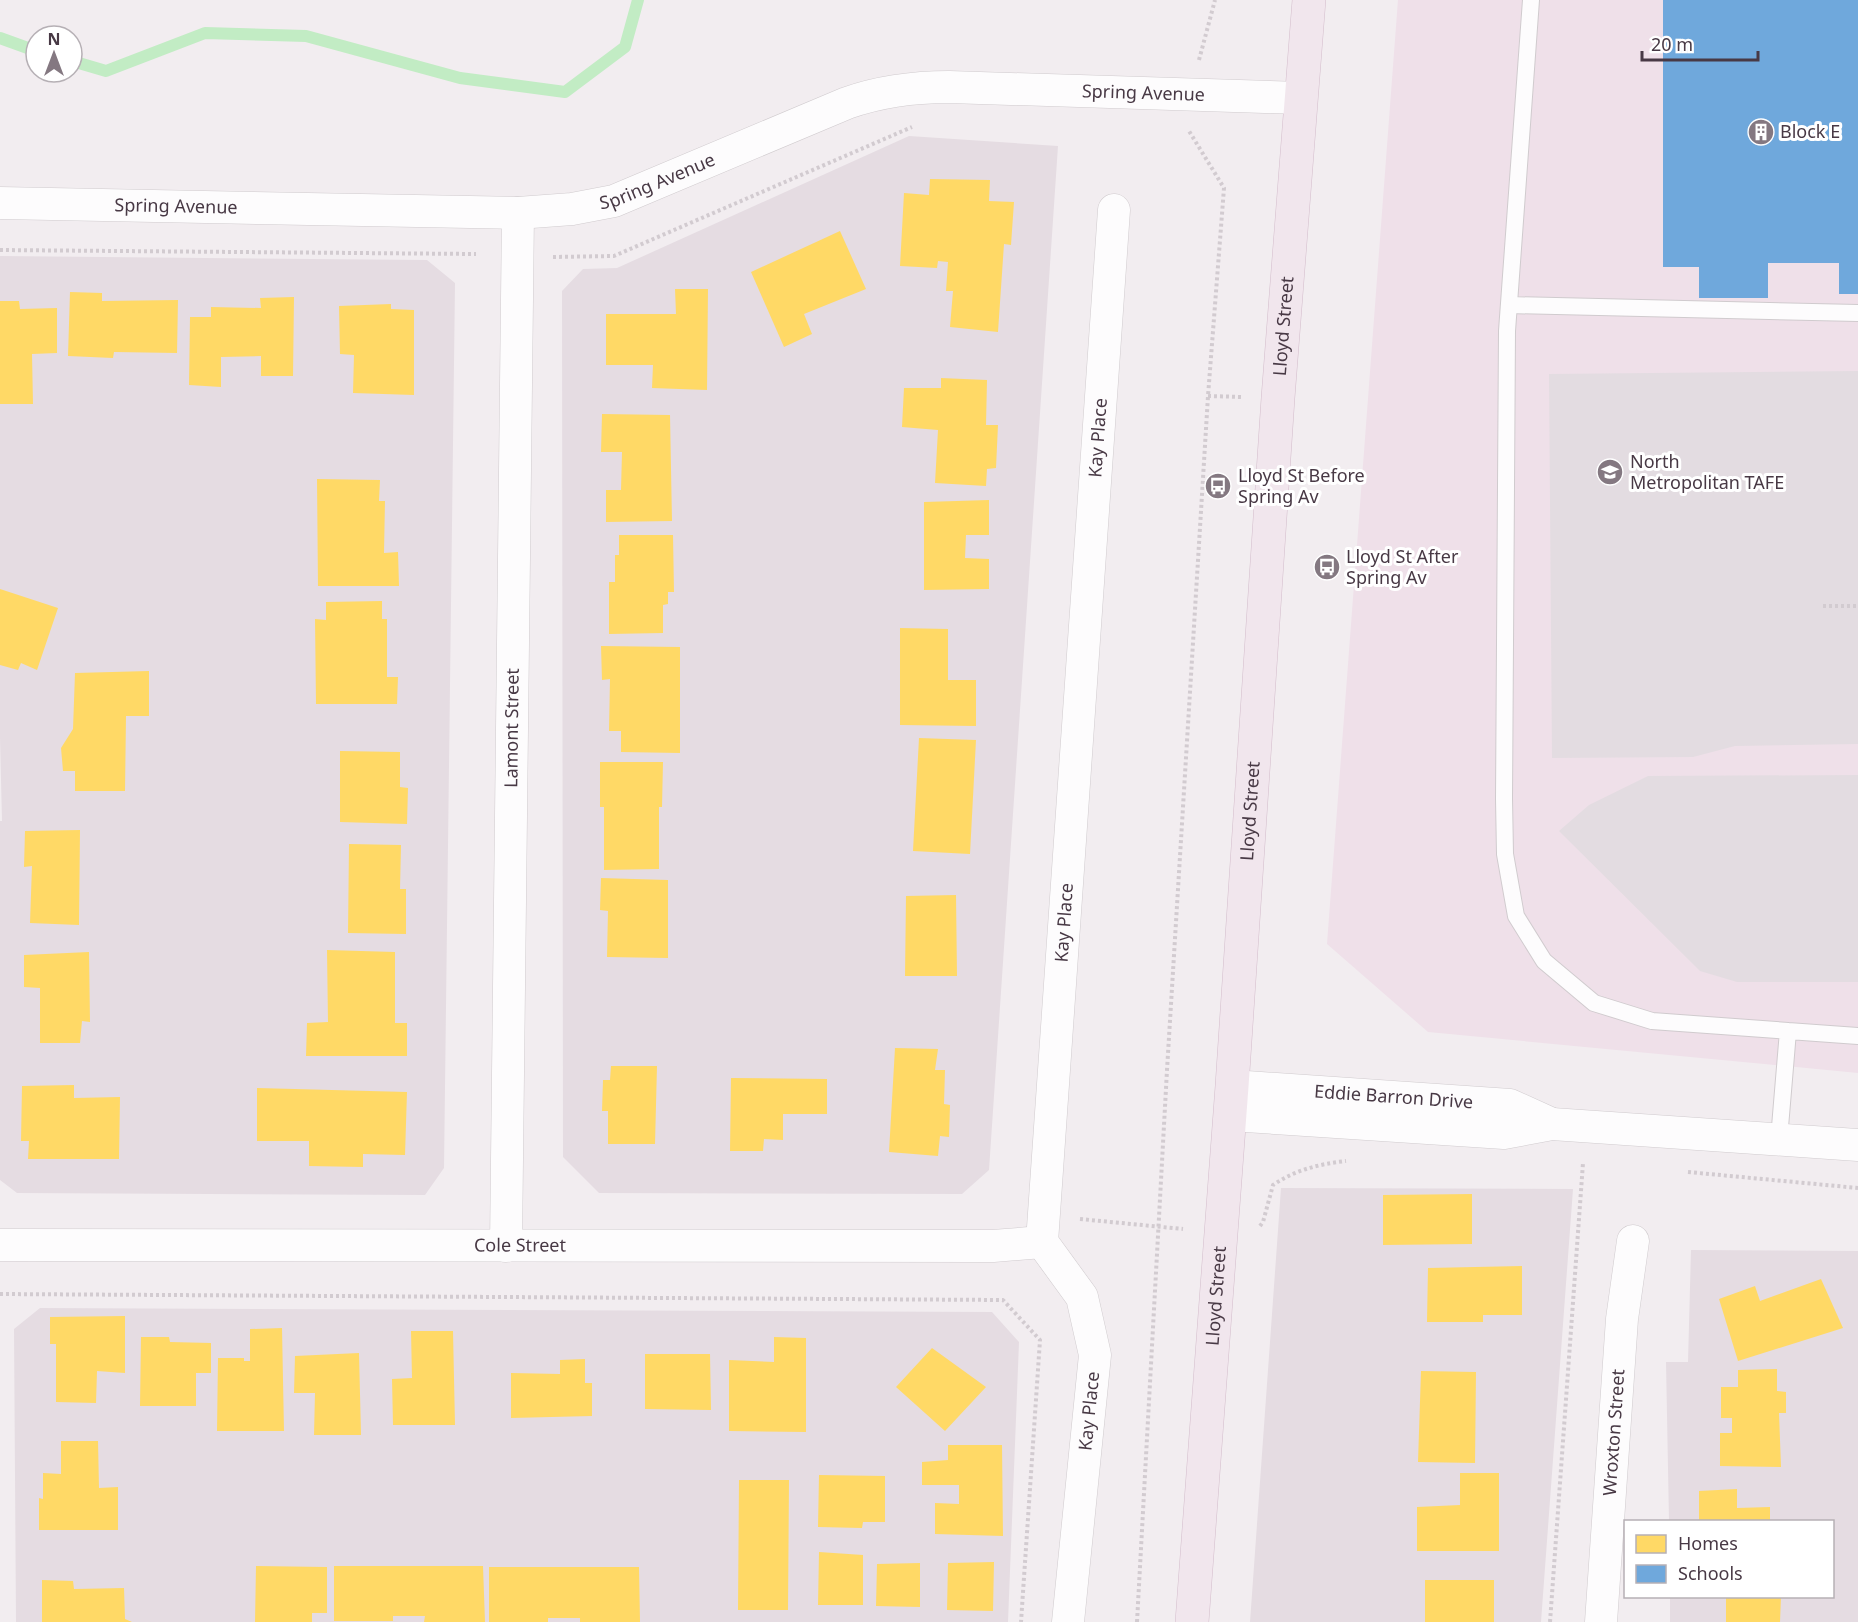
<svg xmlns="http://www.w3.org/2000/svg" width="1858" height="1622" font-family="'Noto Sans',sans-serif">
	<rect width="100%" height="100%" fill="#f2edf0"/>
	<!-- residential -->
	<path fill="#e5dce2" d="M909,136L1058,146L989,1170L962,1194L599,1193L563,1157L562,291L583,269L617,268Z
		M0,256L427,260L455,283L444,1168L425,1195L17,1193L0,1180V821H2L0,738Z
		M1281,1188L1573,1189L1541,1622H1250Z
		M1691,1250L1858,1251V1622H1670V1597L1832,1596V1522L1669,1521L1666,1362H1688Z
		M40,1308L992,1312L1019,1342L1008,1622H16L14,1329Z"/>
	<!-- education -->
	<path fill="#efe0e9" d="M1398,0H1858V1073L1428,1032L1327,944Z"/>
	<!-- parking -->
	<path fill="#e3dce1" d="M1858,371V744L1735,746L1693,757L1552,758L1549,374Z
		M1858,775V982H1737L1700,971L1559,831L1589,805L1648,776Z"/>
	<!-- homes -->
	<path fill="#ffd966" d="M930,179L990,180L989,201L1014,202L1011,245L1004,244L998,332L950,327L953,291H946L948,262L938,261L937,268L900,266L904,193L929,195Z
		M840,231L866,289L804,314L812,334L784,347L751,272Z
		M675,289H708L707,390L652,388L653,365H606V314H676Z
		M70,292L102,293V301L178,300L177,353L114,352L113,358L68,356Z
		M294,297L293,376H261V356L221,357V387L189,385L190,317H211V307L261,308L260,298Z
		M0,301H19L20,309L57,308V353L32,354L33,404H0Z
		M391,304V309L414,310V395L353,393L354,355L340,354L339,306Z
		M941,378L987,380L986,425H998L996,468L987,469L986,486L935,483L938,430L902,427L904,388H941Z
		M602,414L670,415L672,521L606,522V490H621L622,452H601Z
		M317,479L380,480L379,501H385L384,553L398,552L399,586H318Z
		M989,500V535H966L965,558L989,559V589L924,590V502Z
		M619,535H673L674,592H668V604L663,605V633L609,634V582H615V555H619Z
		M0,589L58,608L37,670L21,663L18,670L0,665Z
		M382,601V619H387V677H398L397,704H316L315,619L326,620V602Z
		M900,628L948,629V680H976V726L900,725Z
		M601,646L680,647V753L621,752V731H609L610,679L602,680Z
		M149,671V716H126L125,791H75V771H63L61,748L73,729L75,673Z
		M919,738L976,740L970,854L913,851Z
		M340,751L400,752V787L408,788L407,824L340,822Z
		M600,762H663L662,807H659V869L604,870V807H600Z
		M80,830L79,925L30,923L32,866L24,867L25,831Z
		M349,844L401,845L400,889H406V934L348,933Z
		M601,878L668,880V958L607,957L608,911L600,910Z
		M956,895L957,976H905L906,896Z
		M327,950L395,952V1023H407V1056H306L307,1023L328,1022Z
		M89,952L90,1022L82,1021L80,1043H40V988L24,987V955Z
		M895,1048L938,1049L935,1070H945L944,1104L950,1105L949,1137L940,1136L938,1156L889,1152Z
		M611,1066H657L655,1144H608V1111H602L603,1080H610Z
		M731,1078L827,1079V1114H783V1140L764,1139L763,1151H730Z
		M74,1085V1098L120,1097L119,1159H28L29,1141H21L22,1086Z
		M257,1088L407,1092L405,1155L363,1154V1167L309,1166V1141H257Z
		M1472,1194V1244L1383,1245V1195Z
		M1522,1266V1315H1483V1322H1427L1428,1268Z
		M1821,1279L1843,1328L1738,1361L1719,1299L1755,1286L1760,1301Z
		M125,1316V1373L97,1371L96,1403L56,1402V1344H50V1317Z
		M282,1328L284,1431H217L218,1358H244V1361H250V1329Z
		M411,1331H453L455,1425H393L392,1379L412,1378Z
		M141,1337H169L170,1342L211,1343V1373H196V1406H140Z
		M774,1337L806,1338V1432L729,1431V1360L774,1362Z
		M932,1348L986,1387L945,1431L896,1387Z
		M359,1353L361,1435H314L315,1393H294L295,1356Z
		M645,1354H710L711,1410L645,1409Z
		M585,1359V1383H592V1416L511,1418V1373L560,1374V1360Z
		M1777,1369V1391L1786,1392V1413H1779L1781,1467L1720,1466V1433H1732V1418H1721V1387H1738V1370Z
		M1421,1371L1476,1372L1475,1463L1418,1462Z
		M61,1441H98L99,1488L118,1487V1530H39V1498L43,1499V1473L61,1474Z
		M948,1445H1002L1003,1536L935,1534V1503L959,1504V1485H922V1462L948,1460Z
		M1460,1473H1499V1551H1417V1507L1460,1505Z
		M819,1475L885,1476V1522H863L862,1528L818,1527Z
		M739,1480H789L788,1610H738Z
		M1737,1489V1508L1770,1507V1522H1699V1491Z
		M819,1552L863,1555V1605H818Z
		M994,1562L993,1611L947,1610L948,1563Z
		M920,1563V1607L876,1606L877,1564Z
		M256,1566L327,1567V1613H312V1622H255Z
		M334,1566H483L485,1622H424L425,1616H393V1621H334Z
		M489,1567H639L640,1622H580V1618H548V1622H489Z
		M42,1580L73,1581L74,1589L124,1588L125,1619L132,1622H42Z
		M1425,1580H1494V1622H1425Z
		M1726,1596H1781L1780,1622H1726Z"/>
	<!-- schools -->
	<path fill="#6fa8dc" d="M1663,0H1858V294H1839V263H1768V298H1699V267H1663Z"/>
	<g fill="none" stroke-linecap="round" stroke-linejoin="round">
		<!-- stream -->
		<path stroke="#c2ecc4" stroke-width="12" d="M0,38L36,51
			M72,61L106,71L205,33L306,36L460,78L565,92L625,47L638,0"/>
		<defs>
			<path id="service" d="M1531,0L1507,331L1504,799L1505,854L1516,916L1544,961L1594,1003L1652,1021L1858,1036
				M1509,305L1858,313
				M1779,1139L1788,1031"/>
			<g id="minor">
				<path id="s1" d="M0,203L518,213L572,209L614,201L847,103C881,91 913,87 949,87L1300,98"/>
				<path id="s2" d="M1232,1086L1510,1105L1552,1124"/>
				<path d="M1230,1115L1504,1133L1552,1124L1858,1145"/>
				<path id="s3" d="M0,1245L993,1246L1042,1242"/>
				<path id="s4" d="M506,1246L518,213"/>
				<path id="s5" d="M1068,1622L1095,1355L1082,1297L1042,1242L1114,210"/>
				<path id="s6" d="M1601,1622L1622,1319L1633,1241"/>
			</g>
			<g id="primary">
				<path id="s7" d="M1192,1622L1232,1086L1278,398L1309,0"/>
			</g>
		</defs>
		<!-- service casing -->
		<use href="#service" stroke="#d0cbce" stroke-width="18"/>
		<!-- minor casing -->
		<use href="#minor" stroke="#d0cbce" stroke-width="33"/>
		<!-- primary casing -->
		<use href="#primary" stroke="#d3bccb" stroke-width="34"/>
		<!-- path -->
		<path stroke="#d2cbd0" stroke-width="4" stroke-dasharray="3 3" stroke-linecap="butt" d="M1199,60L1215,0
			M0,250L476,254
			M553,257L614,256L912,127
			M1208,396L1242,397
			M1823,606H1858
			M1688,1172L1858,1188
			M1080,1219L1183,1229
			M1260,1226L1263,1222L1273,1185C1295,1170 1319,1164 1346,1161
			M0,1294L1003,1300L1040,1340L1021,1622
			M1137,1622L1167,1070L1208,396L1224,188L1189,131
			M1550,1622L1583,1163"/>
		<!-- service -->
		<use href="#service" stroke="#fdfcfd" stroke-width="16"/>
		<!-- minor -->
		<use href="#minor" stroke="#fdfcfd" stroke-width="32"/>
		<!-- primary -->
		<use href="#primary" stroke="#f1e6ed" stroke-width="33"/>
	</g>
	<!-- icons -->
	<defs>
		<symbol id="building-disc" viewBox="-11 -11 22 22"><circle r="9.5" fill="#847881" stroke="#fff"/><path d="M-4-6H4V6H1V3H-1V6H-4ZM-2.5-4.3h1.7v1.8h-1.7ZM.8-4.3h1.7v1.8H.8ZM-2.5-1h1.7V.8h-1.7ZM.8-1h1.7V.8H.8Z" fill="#fff"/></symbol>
		<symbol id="university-disc" viewBox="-11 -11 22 22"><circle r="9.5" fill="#847881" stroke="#fff"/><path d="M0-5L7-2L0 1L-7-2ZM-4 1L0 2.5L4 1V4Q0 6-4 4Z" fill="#fff"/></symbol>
		<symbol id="bus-disc" viewBox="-11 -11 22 22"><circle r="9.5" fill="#847881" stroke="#fff"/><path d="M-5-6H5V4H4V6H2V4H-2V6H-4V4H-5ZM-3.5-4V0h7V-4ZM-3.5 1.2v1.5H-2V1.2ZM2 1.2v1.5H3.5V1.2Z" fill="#fff"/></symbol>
	</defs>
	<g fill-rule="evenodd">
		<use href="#building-disc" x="1746" y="117" width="30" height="30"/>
		<use href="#university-disc" x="1595" y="457" width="30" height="30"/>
		<use href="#bus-disc" x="1203" y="471" width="30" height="30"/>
		<use href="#bus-disc" x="1312" y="552" width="30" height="30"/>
	</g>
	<g text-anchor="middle" stroke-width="6" stroke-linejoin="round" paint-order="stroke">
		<!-- street labels -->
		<g font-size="18" fill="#483945" stroke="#fff">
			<text dy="6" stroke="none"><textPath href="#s1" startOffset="1166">Spring Avenue</textPath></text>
			<text dy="6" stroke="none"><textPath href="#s1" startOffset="662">Spring Avenue</textPath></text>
			<text dy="6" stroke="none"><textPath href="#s1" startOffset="176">Spring Avenue</textPath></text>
			<text dy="6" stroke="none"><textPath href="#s7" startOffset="1299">Lloyd Street</textPath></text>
			<text dy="6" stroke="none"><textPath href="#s5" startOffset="1202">Kay Place</textPath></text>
			<text dy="6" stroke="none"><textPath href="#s4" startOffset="518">Lamont Street</textPath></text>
			<text dy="6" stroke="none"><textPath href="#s7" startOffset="813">Lloyd Street</textPath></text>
			<text dy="6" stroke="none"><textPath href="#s5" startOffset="716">Kay Place</textPath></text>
			<text dy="6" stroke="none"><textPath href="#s2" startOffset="162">Eddie Barron Drive</textPath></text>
			<text dy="6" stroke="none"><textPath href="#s3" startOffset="520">Cole Street</textPath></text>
			<text dy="6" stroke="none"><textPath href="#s7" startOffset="327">Lloyd Street</textPath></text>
			<text dy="6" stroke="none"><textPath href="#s5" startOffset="212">Kay Place</textPath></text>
			<text dy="6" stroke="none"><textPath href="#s6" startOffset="190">Wroxton Street</textPath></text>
		</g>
		<!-- poi labels -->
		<g font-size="18" fill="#483945" stroke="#fff" text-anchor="start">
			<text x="1780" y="138">Block E</text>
			<text x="1630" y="468">North<tspan x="1630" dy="21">Metropolitan TAFE</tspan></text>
			<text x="1238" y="482">Lloyd St Before<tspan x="1238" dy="21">Spring Av</tspan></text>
			<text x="1346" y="563">Lloyd St After<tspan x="1346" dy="21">Spring Av</tspan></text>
		</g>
	</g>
	<!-- legend -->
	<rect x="1624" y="1520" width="210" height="78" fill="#ffffff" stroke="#b6b0b5" stroke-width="1.5"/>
	<rect x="1636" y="1535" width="30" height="18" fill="#ffd966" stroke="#b6b0b5" stroke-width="1.5"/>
	<text x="1678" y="1550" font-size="18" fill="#483945">Homes</text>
	<rect x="1636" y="1565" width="30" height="18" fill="#6fa8dc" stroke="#b6b0b5" stroke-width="1.5"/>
	<text x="1678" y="1580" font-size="18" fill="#483945">Schools</text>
	<!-- north arrow -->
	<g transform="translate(54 54)"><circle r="28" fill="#ffffff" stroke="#b6b0b5" stroke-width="1.5"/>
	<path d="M0-4.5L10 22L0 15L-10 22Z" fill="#847881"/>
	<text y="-9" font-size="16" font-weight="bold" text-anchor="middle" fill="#483945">N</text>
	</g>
	<!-- scale -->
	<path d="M1642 51v9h116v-9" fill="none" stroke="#483945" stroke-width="3"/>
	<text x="1651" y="51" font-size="18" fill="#483945" stroke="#ffffff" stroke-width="4.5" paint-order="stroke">20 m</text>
</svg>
